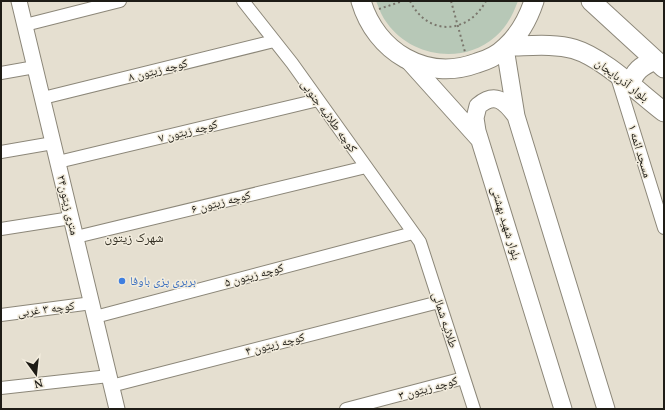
<svg xmlns="http://www.w3.org/2000/svg" width="665" height="410" font-family="'PT Serif','Noto Naskh Arabic',serif">
	<rect width="100%" height="100%" fill="#e5dfd0"/>
	<!-- green -->
	<path fill="#b7c8b7" d="M376,1H518C513,14 507,27 495,37C463,65 411,57 387,23C382,17 379,8 376,1Z"/>
	<g fill="none" stroke-linecap="round" stroke-linejoin="round">
		<defs>
			<path id="minor" d="M243,1L292,63L420,242L474,409
				M25,25L120,1
				M1,73L35,67
				M616,74L664,228
				M43,98L274,41
				M1,152L53,143
				M58,162L318,100
				M1,229L71,218
				M76,237L366,167
				M1,315L92,303
				M95,317L413,233
				M111,386L439,302
				M1,388L109,376
				M346,409L464,378"/>
			<path id="tertiary" d="M19,1L117,409"/>
			<path id="secondary" d="M505,48L516,116L606,409
				M408,60L479,139
				M516,116C504,100 495,92 478,106L475,118L477,131L563,409"/>
			<path id="primary" d="M361,1C376,52 426,82 477,63C488,60 498,55 506,47C520,34 528,19 534,1
				M591,1L664,68
				M507,46C528,46 554,43 574,49C604,58 639,93 664,112
				M630,86C634,71 641,66 655,60"/>
		</defs>
		<!-- minor casing -->
		<use href="#minor" stroke="#8c8779" stroke-width="14"/>
		<!-- tertiary casing -->
		<use href="#tertiary" stroke="#8c8779" stroke-width="17"/>
		<!-- secondary casing -->
		<use href="#secondary" stroke="#8c8779" stroke-width="19"/>
		<!-- primary casing -->
		<use href="#primary" stroke="#8c8779" stroke-width="21"/>
		<!-- path -->
		<path stroke="#7a766c" stroke-width="2" stroke-dasharray="2 3" stroke-linecap="butt" d="M410,1C428,37 468,34 486,1
			M451,1L465,52
			M379,9L403,1"/>
		<!-- minor -->
		<use href="#minor" stroke="#fff" stroke-width="12"/>
		<!-- tertiary -->
		<use href="#tertiary" stroke="#fff" stroke-width="15"/>
		<!-- secondary -->
		<use href="#secondary" stroke="#fff" stroke-width="17"/>
		<!-- primary -->
		<use href="#primary" stroke="#fff" stroke-width="19"/>
	</g>
	<!-- markers -->
	<circle fill="#3f7fe0" stroke="#f2ecdd" stroke-width="1.5" cx="122" cy="281" r="4"/>
	<g text-anchor="middle" stroke-width="3" stroke-linejoin="round" paint-order="stroke">
		<!-- street labels -->
		<g font-size="12" fill="#1e1c16" stroke="#f2ecdd">
			<text transform="translate(158 70) rotate(-14)" y="4">کوچه زیتون ۸</text>
			<text transform="translate(622 80) rotate(37)" y="4">بلوار آذربایجان</text>
			<text transform="translate(329 116) rotate(54)" y="4">کوچه طلائیه جنوبی</text>
			<text transform="translate(188 131) rotate(-14)" y="4">کوچه زیتون ۷</text>
			<text transform="translate(640 151) rotate(73)" y="4">مسجد ائمه ۱</text>
			<text transform="translate(221 202) rotate(-14)" y="4">کوچه زیتون ۶</text>
			<text transform="translate(68 205) rotate(77)" y="4">۲۴متری زیتون</text>
			<text transform="translate(506 223) rotate(73)" y="4">بلوار شهید بهشتی</text>
			<text transform="translate(254 275) rotate(-15)" y="4">کوچه زیتون ۵</text>
			<text transform="translate(46 309) rotate(-7)" y="4">کوچه ۳ غربی</text>
			<text transform="translate(445 320) rotate(72)" y="4">طلائیه شمالی</text>
			<text transform="translate(275 344) rotate(-14)" y="4">کوچه زیتون ۴</text>
			<text transform="translate(428 388) rotate(-15)" y="4">کوچه زیتون ۳</text>
		</g>
		<!-- shop labels -->
		<g font-size="12" fill="#366cbe" stroke="#f2ecdd" text-anchor="start">
			<text x="130" y="285">بربری پزی باوفا</text>
		</g>
		<!-- neighbourhood labels -->
		<g font-size="13" fill="#353125" stroke="#f2ecdd">
			<text x="134" y="242">شهرک زیتون</text>
		</g>
	</g>
	<!-- border -->
	<rect width="665" height="410" fill="none" stroke="#1e1c16" stroke-width="4"/>
	<!-- north arrow -->
	<g transform="translate(36 374) rotate(165)" stroke="#f2ecdd" stroke-width="3" paint-order="stroke">
	<path d="M0-3L7 15L0 10L-7 15Z" fill="#1e1c16"/>
	<text y="-6" font-size="11" font-weight="bold" text-anchor="middle" fill="#1e1c16">N</text>
	</g>
</svg>
